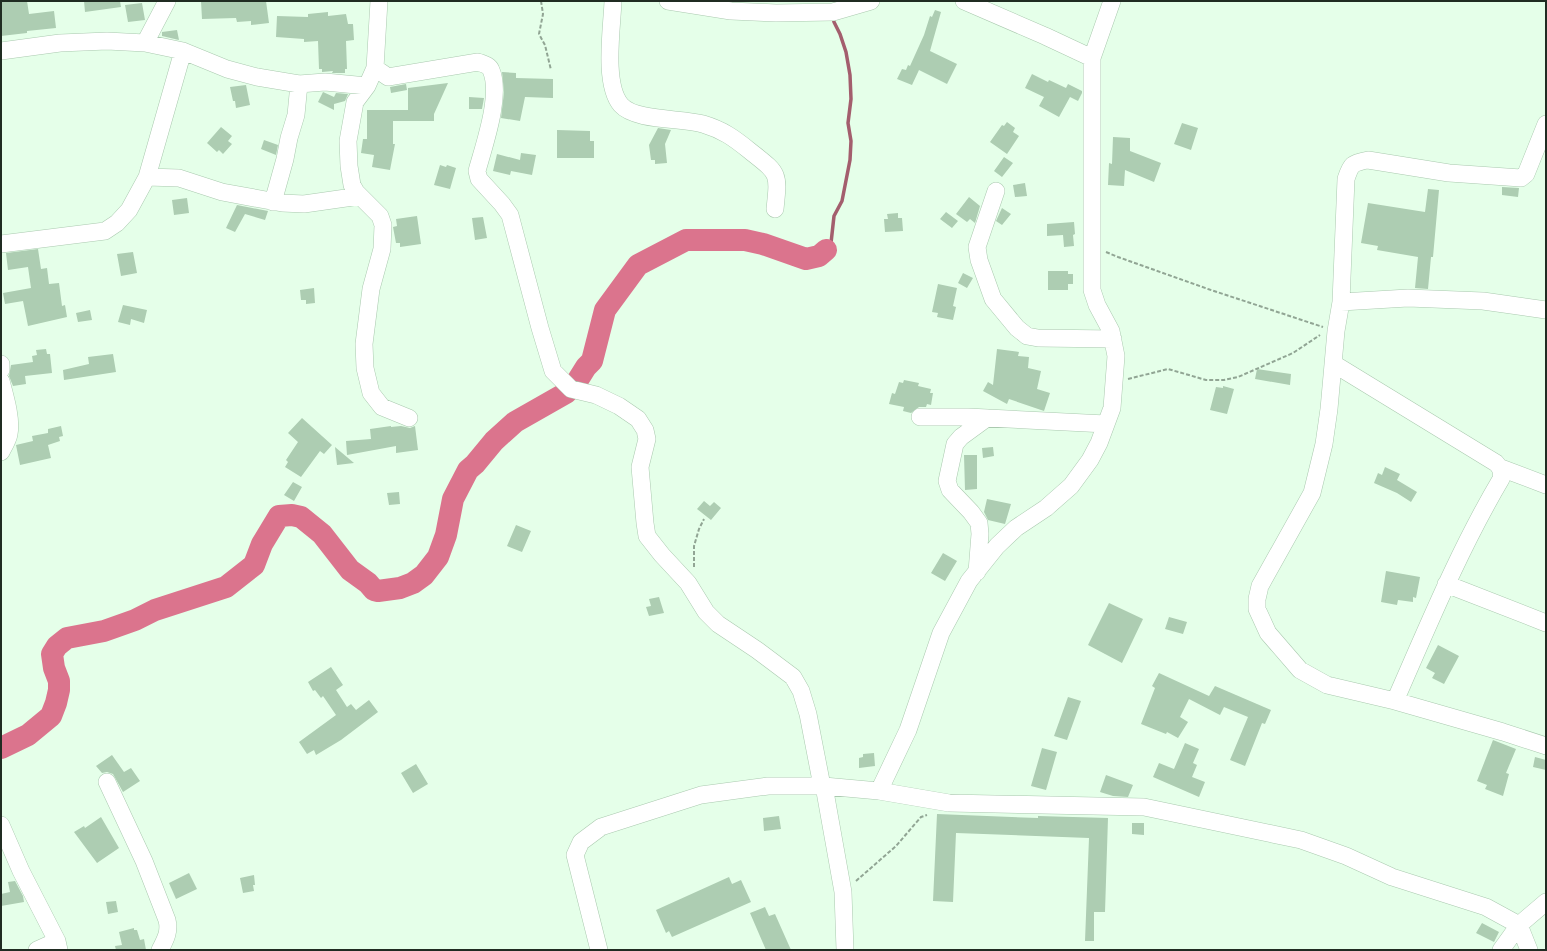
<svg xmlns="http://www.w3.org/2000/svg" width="1547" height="951" font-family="Manrope,sans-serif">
	<rect width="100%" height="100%" fill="#e5ffe9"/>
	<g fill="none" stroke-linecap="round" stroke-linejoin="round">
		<!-- stream -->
		<path stroke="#a35e6d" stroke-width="3.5" d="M826,250L831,243L834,216L842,201L850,160L851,141L848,123L851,99L850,75L846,52L840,34L834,22L833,17"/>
		<!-- river -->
		<path stroke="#db748d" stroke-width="22" d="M1,748L28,735L51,716L56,703L59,690V681L54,668L52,654L57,646L67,638L104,631L135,620L155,610L226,587L254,565L262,544L279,516L292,515L301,517L322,534L350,570L368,583L374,590L378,591L400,588L413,583L424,575L438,557L446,535L453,499L468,470L475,464L494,441L515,422L566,393L576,383L586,367L592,361L605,310L638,265L686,240H745L763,244L806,259L819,256L826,250"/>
	</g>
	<!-- building -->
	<path fill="#adcdb2" d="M1,1H27L29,14L54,11L56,28L27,31V33L1,36Z
		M84,1H120L121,7L85,12Z
		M201,1H266L269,23L251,25V21L237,22L236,18L202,19Z
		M142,3L145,20L128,22L125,5Z
		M935,10L941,12L930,51L957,64L947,84L919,70L912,85L897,79L902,69L906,70L908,65L910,66L924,35L930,16L932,17Z
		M328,12V16L346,14L348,24H353L354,40L346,41L347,69H345V73H332L333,71L322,72V69H319L318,41L304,42V39L276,37L277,16L308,17V14Z
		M177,30L179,40L162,36V32Z
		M502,72L516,73V78L553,79V98L525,97L520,121L501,118L504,92Z
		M1032,74L1048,82L1049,80L1066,88L1068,84L1082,91V93L1078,101L1070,97L1059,117L1039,106L1044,97L1025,88Z
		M448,83L434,114V121H393V144H395L390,170L372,167L374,155L361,153L363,139H367V110H408V88Z
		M406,84L407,90L391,93L390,87Z
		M246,85L250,105L236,108L235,101H233L230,87Z
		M323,92L334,97L336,93L348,94L345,101L334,104V110L318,102Z
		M469,97L484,98L482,109H469Z
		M1007,122L1015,128L1013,132L1019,136L1007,154L990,142L1002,125L1004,126Z
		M1182,123L1198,128L1191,150L1174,144Z
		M221,127L232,136L228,141L232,144L223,154L219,150L217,152L207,143Z
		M658,128L671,130L665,144L667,163L655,164V160H651L649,145Z
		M557,130L590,131V141H594V158H557Z
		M1113,137L1130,138V151L1161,163L1154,182L1125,170L1124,186L1108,185L1109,163L1112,164Z
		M264,140L278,145L276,155L261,149Z
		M521,153L536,155L532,175L511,171L510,175L493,171L497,154L520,160Z
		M1004,157L1013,163L1002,177L994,171Z
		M440,165L446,167L447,165L456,168L450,189L434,185Z
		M1025,183L1027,196L1015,197L1013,185Z
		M1502,187L1519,188L1518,197L1502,195Z
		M1428,189L1439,190L1433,257H1431L1428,289L1415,288L1418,257L1377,250L1378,246L1361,243L1368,203L1425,212Z
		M969,197L980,206L975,223L970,219L967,222L956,214Z
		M187,198L189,213L174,215L172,200Z
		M237,205L268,211L265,220L245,214L235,232L226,228Z
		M1002,208L1011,214L1002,225L996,221Z
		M946,212L958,221L952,228L940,219Z
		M898,213V218H902L903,231L885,232L884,219H888L887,214Z
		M417,216L421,244L400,247V243H396L393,227L397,226L396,219Z
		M483,217L487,238L475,240L472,218Z
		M1074,222L1075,234L1073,235L1074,246L1064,247L1063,235L1047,236V224Z
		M38,249L41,269L47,268L49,284L59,283L62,306L65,305L67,317L28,326L23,301L5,304L3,293L31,288L28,267L8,270L6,253Z
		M133,252L137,273L121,276L117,254Z
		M1048,271H1068V274H1073V284H1068V290H1048Z
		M963,273L973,278L967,288L958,283Z
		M938,284L957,288L953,306L956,307L953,320L937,317L938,313L932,312Z
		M314,288L315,303L306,304V300H301L300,290Z
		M123,305L147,310L144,323L131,319L130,325L118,322Z
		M90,310L92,320L78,322L76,313Z
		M46,349L47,354H50L52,373L25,376L26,384L13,386L9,376L11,365L33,362L32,356L37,355L36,350Z
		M997,349L1019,352L1018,356L1029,357L1028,368L1041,371L1037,389L1050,393L1044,411L1009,399L1007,404L983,391L988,382L993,385Z
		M113,354L116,372L64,380L63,370L89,364L88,357Z
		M1257,369L1291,374L1290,385L1255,379Z
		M904,380L919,383L918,386L931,389L930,393H933L931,405L927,404L926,407H919L911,413L903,411L904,407L889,404L892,393L895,394L899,382L903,383Z
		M1223,386L1234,389L1227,414L1210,410L1216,387L1223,388Z
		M302,418L332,445L324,454L320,451L301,477L285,467L288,462L286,460L298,442L288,433Z
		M61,426L63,436L59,437L60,441L48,445L51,458L20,465L16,445L33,441L32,436L48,433V429Z
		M391,426V427L401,426L410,428L415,426L418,450L396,453V446L347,455L346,441L371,439L370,429Z
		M335,447L354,463L337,465Z
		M993,447L994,456L983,458L982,448Z
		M964,455H977V489L965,490Z
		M1385,467L1400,474L1397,480L1417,492L1411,502L1397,493L1374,483L1378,473L1382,475Z
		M293,482L302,487L294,501L284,495Z
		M399,492L400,504L389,505L387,493Z
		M987,499L1011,504L1005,524L988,520L984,512Z
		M704,501L710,506L714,502L721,508L711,520L697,509Z
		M516,525L531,531L522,552L507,546Z
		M943,553L957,561L945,581L931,573Z
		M1386,571L1420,577L1416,598L1413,597V602L1398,600L1397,605L1381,602Z
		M659,597L664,613L649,616L646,607L651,606L649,599Z
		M1109,603L1143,619L1122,663L1088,645Z
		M1169,617L1187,622L1183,634L1165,629Z
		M1438,645L1459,656L1444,684L1432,678L1435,673L1426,668Z
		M331,667L343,685L336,690L347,707L351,704L356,710L369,700L378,712L341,740L316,755L314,750L307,754L299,742L336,715L323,696L321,698L315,690L313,691L308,682Z
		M1159,673L1209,696L1215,686L1271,710L1265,724L1262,723L1245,766L1230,760L1248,717L1224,707L1220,715L1189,699L1180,717L1188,722L1178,738L1167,732L1166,734L1141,724L1155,688L1152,686Z
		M1068,697L1081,701L1067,740L1054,736Z
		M1493,740L1516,749L1506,773L1509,774L1503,796L1485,789L1487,785L1477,781Z
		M1185,743L1199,749L1193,763L1197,765L1192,777L1205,782L1199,797L1153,777L1159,763L1174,769Z
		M1042,748L1057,752L1046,790L1031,786Z
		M874,753L875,766L859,768V758L863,757V754Z
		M112,755L124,772L131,768L140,781L123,792L113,774L107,772L102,773L96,766Z
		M1535,757L1546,760V770L1533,767Z
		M416,764L428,784L413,793L401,773Z
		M1106,775L1133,785L1128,797L1113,796L1100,792Z
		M937,814L1038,818V816L1108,818L1105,912H1094V941H1085L1089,838L956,833L953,902L933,901Z
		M779,816L781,829L764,831L763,818Z
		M101,817L119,848L97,863L74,832L84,826L85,828Z
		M1132,823H1144V835L1132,834Z
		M189,873L197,889L176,899L169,883Z
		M254,875L255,885H253L254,891L243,893L240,878Z
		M729,877L732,884L741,880L751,902L672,937L669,931L666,933L656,910Z
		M15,881L23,896L24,902L1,906V894L10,892L8,882Z
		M116,901L118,912L108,914L106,902Z
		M765,907L769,916L775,914L791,950H766L750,913Z
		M1482,923L1499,932L1494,942L1476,933Z
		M134,928V930H137L140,940L144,939L146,950H116L115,946L122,945L119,932Z"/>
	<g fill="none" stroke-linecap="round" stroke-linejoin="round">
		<defs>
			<path id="minor" d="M379,1L375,68L367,86L355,102L348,141L349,166L352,185L356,192L380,216L383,225L382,249L371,289L364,344L365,368L371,393L382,407L409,418
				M613,1C612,28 603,84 621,105C635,121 682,118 703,124C723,130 734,138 750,151C779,174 779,172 775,209
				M668,1L731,11L776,13L833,12L871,1
				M964,1L1045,36L1092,58
				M145,43L167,1
				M1,51L60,43L107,41L145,43L183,51L227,69L257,77L299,84L325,82L367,86
				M375,68L388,77L478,62C483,64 489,65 491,70C502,95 484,145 477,171L479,179L502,204L510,215L540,328L553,371L571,389L596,395L619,406L638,419L645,430L647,439L640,467L645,523L647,536L662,555L688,583L706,612L718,624L757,650L793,677L801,691L808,714L822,786
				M1546,124L1526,174L1521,178L1449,173L1368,160C1352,163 1351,164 1346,179L1341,302L1336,331L1329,409L1324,444L1312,493L1260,586L1257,599V609L1268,633L1300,670L1327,685L1395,701L1503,732L1546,746
				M147,177L179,178L222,192L282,203L304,204L360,196
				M996,191L977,247L979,260L993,299L1017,328L1027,336L1038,338L1113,339
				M273,202L285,159L289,138L296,115L299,84
				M1,244L105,231L117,223L129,210L147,177L183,51
				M1341,302L1408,298L1483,301L1546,310
				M1,364V370
				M1334,364L1496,463C1501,468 1502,471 1501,479C1459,550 1428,626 1395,701
				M1,381C5,396 12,419 9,434C8,440 4,446 1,452
				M920,417H968L1106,424
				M1501,468L1546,485
				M977,572L980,534L979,523L971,512L950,490L947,481L955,444L961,437L987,418
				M1446,584L1546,623
				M107,782L144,861L167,920C170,932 165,940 160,950
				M824,786L843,892L845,950
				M879,791L908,730L941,633L969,581L997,546L1016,528L1046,508L1071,486L1090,460L1099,443L1112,408L1116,356L1111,331L1097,305L1092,290V58L1112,1
				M1,825L21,871L57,941L59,950
				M37,950L57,941
				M599,950L575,855L581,842L601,827L701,795L768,786H824L879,791L949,803L1144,807L1301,840L1346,856L1392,877L1486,907L1519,925L1529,950
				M1501,950L1519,925L1546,902"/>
		</defs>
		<!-- minor casing -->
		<use href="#minor" stroke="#aac9af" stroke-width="18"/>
		<!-- path -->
		<path stroke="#91a594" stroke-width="2" stroke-dasharray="4 2" stroke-linecap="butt" d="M541,1L543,14L539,34L545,45L551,70
			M1106,252L1118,257L1208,289L1323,327
			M1128,379L1168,369L1206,380H1224L1238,377L1293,353L1320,335
			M694,567V546L699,529L704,519
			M856,881L896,846L921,817L927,815"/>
		<!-- minor -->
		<use href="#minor" stroke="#fff" stroke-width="17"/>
	</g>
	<!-- border -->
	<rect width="1547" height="951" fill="none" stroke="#202c22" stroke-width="4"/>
</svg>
